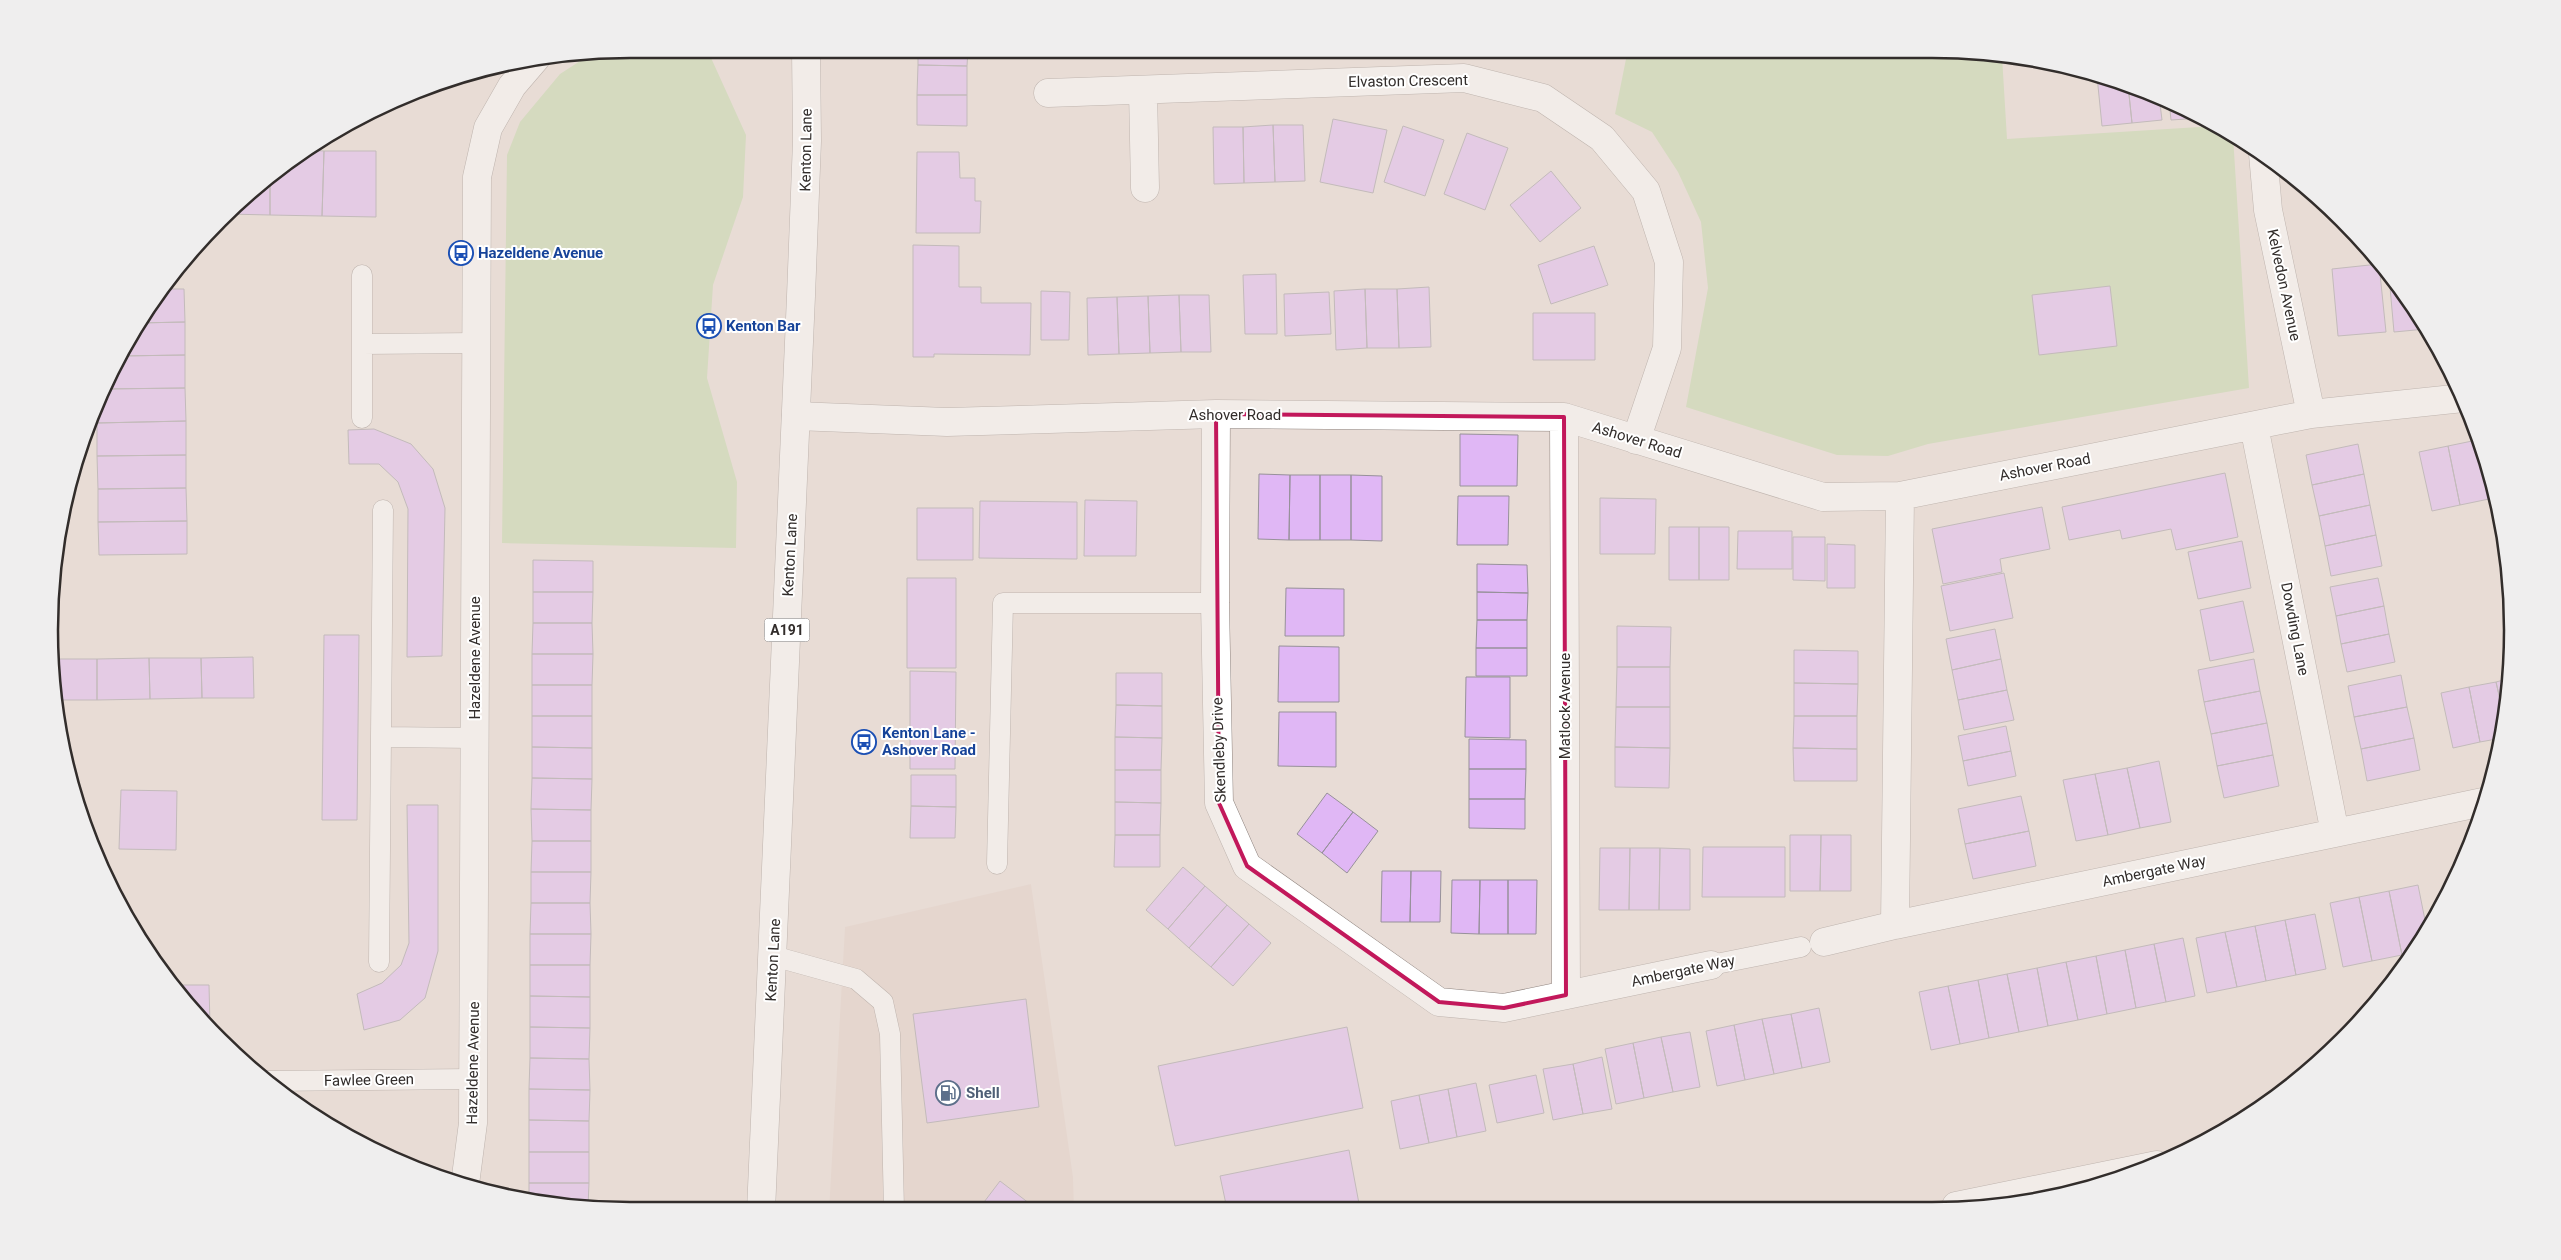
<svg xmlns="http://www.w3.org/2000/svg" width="2561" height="1260" font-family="Roboto,sans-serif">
	<rect width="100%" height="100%" fill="#e8dcd6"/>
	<!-- built -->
	<path fill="#e3cfc6" d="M1031,884L1073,1177L1074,1210L829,1211L845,927Z"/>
	<!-- green -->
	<path fill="#bfd7a4" d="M630,49H707L746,135L743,197L713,285L707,378L737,482L736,548L502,543L507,155L520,122L560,74L594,52Z
		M1628,49H1931L2002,56L2007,139L2215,126L2233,136L2249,388L1928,444L1888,456L1837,455L1686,407L1708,288L1701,222L1678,172L1652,132L1615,114Z"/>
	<!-- building -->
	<path fill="#e0b7f5" stroke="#97919a" d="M918,49H968L967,66L918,65Z
		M918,65L967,66V95H917Z
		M2097,76L2128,85L2132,123L2102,126Z
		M2128,85L2159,96L2162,120L2132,123Z
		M917,95H967V126L917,125Z
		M2169,101L2201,118L2171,120Z
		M1333,119L1387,130L1373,193L1320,182Z
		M1273,125H1303L1305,181L1275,182Z
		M1273,125L1275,182L1244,183L1243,127Z
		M1403,126L1444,140L1425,196L1384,182Z
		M1213,127H1243L1244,183L1214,184Z
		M1467,133L1508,148L1485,210L1444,194Z
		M304,150L324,151L322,216L270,215V174Z
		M324,151H376V217L322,216Z
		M917,152H959L960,178H975V201H981L980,233H916Z
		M1551,171L1581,208L1540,242L1510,205Z
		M270,174V215L227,214Z
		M913,245L959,246V287H981V303H1031L1030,355L934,354V357H913Z
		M1594,246L1608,285L1551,304L1538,265Z
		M2379,264L2386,332L2338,336L2332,269Z
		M1276,274L1277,334H1245L1243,275Z
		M2389,276L2414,307L2426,329L2394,332Z
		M2110,286L2117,346L2039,355L2032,295Z
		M1429,287L1431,347L1399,348L1397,289Z
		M161,289H184L185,322L138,323Z
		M1365,289L1367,348L1336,350L1334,291Z
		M1365,289H1397L1399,348H1367Z
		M1041,291L1070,292L1069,340H1041Z
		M1329,292L1331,334L1285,336L1284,294Z
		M1179,295H1209L1211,352H1181Z
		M1179,295L1181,352L1150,353L1148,296Z
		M1148,296L1150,353L1119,354L1117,297Z
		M1117,297L1119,354L1088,355L1087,298Z
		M1533,313H1595V360H1533Z
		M185,322V355L120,356L138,323Z
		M185,355V388L103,389L120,356Z
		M185,388L186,421L97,423V400L103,389Z
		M186,421V455L97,456V423Z
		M374,429L411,444L433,469L445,508L442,656L407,657L408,509L398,482L379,464H349L348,430Z
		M1460,434L1518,435L1517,486H1460Z
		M2477,440H2478L2495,498L2489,499Z
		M2477,440L2489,499L2460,505L2448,446Z
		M2358,444L2364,474L2312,485L2306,455Z
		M2448,446L2460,505L2432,511L2419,452Z
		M186,455V488L98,489L97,456Z
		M2225,473L2238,537L2176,550L2171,529L2122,539L2120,530L2069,540L2062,507Z
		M1259,474L1290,475L1289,540L1258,539Z
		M2364,474L2370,505L2319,516L2312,485Z
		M1290,475H1320V540H1289Z
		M1320,475H1351V540H1320Z
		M1351,475L1382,476V541L1351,540Z
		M186,488L187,521L98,522V489Z
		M1458,496H1509L1508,545H1457Z
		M1600,498L1656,499L1655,554H1600Z
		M1085,500L1137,501L1136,556H1084Z
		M980,501L1077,502V559L979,558Z
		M2370,505L2376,535L2325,546L2319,516Z
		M2042,507L2050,549L2000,559L2002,572L1943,584L1932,529Z
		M917,508H973V560H917Z
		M187,521V554L99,555L98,522Z
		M1669,527H1699V580H1669Z
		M1699,527H1729V580H1699Z
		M1738,531H1792V569H1737Z
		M2376,535L2382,566L2331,576L2325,546Z
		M1793,537H1825V581L1793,580Z
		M2242,541L2251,588L2198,599L2188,552Z
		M1827,544L1855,545V588H1827Z
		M533,560L593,561V592H533Z
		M1477,564L1527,565L1528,593L1477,592Z
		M2004,573L2013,618L1950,631L1941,586Z
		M907,578H956V668H907Z
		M2378,578L2384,606L2336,616L2330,587Z
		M1286,588L1344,589V636H1285Z
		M533,592H593L592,623H533Z
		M1477,592L1528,593L1527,620H1477Z
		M2243,601L2254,652L2210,661L2200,610Z
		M2384,606L2389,634L2341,644L2336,616Z
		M1477,620H1527V648H1476Z
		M533,623H592L593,654H532Z
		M1617,626L1671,627L1670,667H1617Z
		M1995,629L2001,659L1952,670L1946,639Z
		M2389,634L2395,662L2347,672L2341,644Z
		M324,635H359L357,820H322Z
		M1279,646L1339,647V702H1278Z
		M1476,648H1527V676H1476Z
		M1794,650L1858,651V684L1794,683Z
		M532,654H593L592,685H532Z
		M253,657L254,698H202L201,658Z
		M149,658L150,699L97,700V659Z
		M149,658H201L202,698L150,699Z
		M52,659H97V700H54Z
		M2001,659L2007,690L1958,700L1952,670Z
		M2254,659L2260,691L2204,702L2198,670Z
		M1617,667H1670V707H1616Z
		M910,671L956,672L955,769H910Z
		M1116,673H1162V706L1116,705Z
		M2401,675L2407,707L2354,717L2348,686Z
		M1466,677H1510V738L1465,737Z
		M2507,679L2504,717L2496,682Z
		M2496,682L2504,717L2502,738L2480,742L2469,687Z
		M1794,683L1858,684L1857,716H1794Z
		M532,685H592V716H532Z
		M2469,687L2480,742L2453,748L2441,693Z
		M2007,690L2014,720L1964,730L1958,700Z
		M2260,691L2267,723L2211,734L2204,702Z
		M1116,705L1162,706V738L1115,737Z
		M1616,707H1670V748L1615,747Z
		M2407,707L2414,738L2361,749L2354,717Z
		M1279,712H1336V767L1278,766Z
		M532,716H592V748L532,747Z
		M1794,716H1857V749L1793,748Z
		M2267,723L2273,755L2217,766L2211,734Z
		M2006,726L2011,751L1963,761L1958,736Z
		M1115,737L1162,738L1161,770H1115Z
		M2414,738L2420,770L2367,781L2361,749Z
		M1469,739L1526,740V769H1469Z
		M532,747L592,748V779L532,778Z
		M1615,747L1670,748L1669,788L1615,787Z
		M1793,748L1857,749V781H1794Z
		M2011,751L2016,776L1968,786L1963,761Z
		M2273,755L2279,786L2224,798L2217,766Z
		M2159,761L2171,822L2140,828L2127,768Z
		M2127,768L2140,828L2108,835L2095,774Z
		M1469,769H1526L1525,799H1469Z
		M1115,770H1161V803L1115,802Z
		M2095,774L2108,835L2076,841L2063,780Z
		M911,775H956V807L911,806Z
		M532,778L592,779L591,810L531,809Z
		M121,790L177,791L176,850L119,849Z
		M1327,793L1353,812L1322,853L1297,834Z
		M2021,796L2029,831L1965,844L1958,809Z
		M1469,799H1525V829L1469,828Z
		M1115,802L1161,803L1160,835H1115Z
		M407,805H438V951L425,998L400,1020L364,1030L357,994L382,983L401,965L409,943Z
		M911,806L956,807L955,838H910Z
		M531,809L591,810V841H532Z
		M1353,812L1378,831L1347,873L1322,853Z
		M2029,831L2036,866L1973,879L1965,844Z
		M1115,835H1160V867H1114Z
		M1790,835H1821L1820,891H1790Z
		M1821,835H1851V891H1820Z
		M532,841H591V872H531Z
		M1703,847H1785V897H1702Z
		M1600,848H1630L1629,910H1599Z
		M1630,848H1660L1659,910H1629Z
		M1660,848L1690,849V910H1659Z
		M1183,867L1205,886L1168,929L1146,910Z
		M1382,871H1411L1410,922H1381Z
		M1411,871H1441L1440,922H1410Z
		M531,872H591L590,903H531Z
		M1452,880H1480L1479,934L1451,933Z
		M1480,880H1508V934H1479Z
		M1508,880H1537L1536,934H1508Z
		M2418,885L2426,925L2410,953L2402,955L2389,891Z
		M1205,886L1227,905L1189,948L1168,929Z
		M2389,891L2402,955L2372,961L2359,897Z
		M2359,897L2372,961L2343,967L2330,903Z
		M531,903H590L591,934H530Z
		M1227,905L1249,924L1211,967L1189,948Z
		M2315,914L2326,969L2296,975L2285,920Z
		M2285,920L2296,975L2266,981L2255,926Z
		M1249,924L1271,943L1233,986L1211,967Z
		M2255,926L2266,981L2237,987L2225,932Z
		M2225,932L2237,987L2207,993L2196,938Z
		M530,934H591L590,965H530Z
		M2183,938L2195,996L2166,1002L2154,944Z
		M2154,944L2166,1002L2136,1008L2125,950Z
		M2125,950L2136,1008L2107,1014L2096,956Z
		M2096,956L2107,1014L2078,1020L2066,962Z
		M2066,962L2078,1020L2048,1026L2037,968Z
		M530,965H590V997L530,996Z
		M2037,968L2048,1026L2019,1032L2007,974Z
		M2007,974L2019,1032L1989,1038L1978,980Z
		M1978,980L1989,1038L1960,1044L1948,986Z
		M170,985H209L210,1026H209Z
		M1948,986L1960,1044L1931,1050L1919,992Z
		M530,996L590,997V1028L530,1027Z
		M1026,999L1039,1107L927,1123L913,1014Z
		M1819,1008L1830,1062L1802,1068L1791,1014Z
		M1791,1014L1802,1068L1774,1074L1762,1019Z
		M1762,1019L1774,1074L1745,1080L1734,1025Z
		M1734,1025L1745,1080L1717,1086L1706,1031Z
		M530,1027L590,1028L589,1059L530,1058Z
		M1347,1027L1363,1108L1175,1146L1158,1066Z
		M1690,1032L1700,1087L1673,1092L1661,1037Z
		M1661,1037L1673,1092L1644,1098L1633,1043Z
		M1633,1043L1644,1098L1616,1104L1605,1049Z
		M1602,1057L1612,1109L1583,1114L1573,1064Z
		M530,1058L589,1059L590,1090L529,1089Z
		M1573,1064L1583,1114L1553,1120L1543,1069Z
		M1536,1075L1544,1113L1497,1123L1489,1085Z
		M1476,1083L1486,1131L1457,1137L1448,1089Z
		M529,1089L590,1090L589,1121L529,1120Z
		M1448,1089L1457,1137L1429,1143L1419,1095Z
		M1419,1095L1429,1143L1400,1149L1391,1101Z
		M529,1120L589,1121V1152H529Z
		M1349,1150L1360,1209H1227L1220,1176Z
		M529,1152H589V1183H529Z
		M1000,1181L1038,1210H978Z
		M529,1183H589L588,1207L529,1201Z"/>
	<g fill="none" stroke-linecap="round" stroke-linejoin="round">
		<defs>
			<path id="service" d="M362,275V418
				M362,344L477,343
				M381,737L475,738
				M997,864L1003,603H1215
				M773,956L856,979L883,1002L890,1034L894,1210
				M379,962L383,510
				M1711,965L1801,947
				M265,1081L473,1079"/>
			<path id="minor" d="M1143,90L1145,188
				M1048,93L1464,78L1543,98L1602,138L1646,191L1669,262L1667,348L1636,440
				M2263,154L2268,210L2311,414
				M1216,414L1215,603L1219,803L1247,866L1439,1002L1504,1008L1711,965
				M796,416L947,422L1216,414L1564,417L1823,497L1900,496L2311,414L2463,398
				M1564,417L1566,995
				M2254,426L2335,833
				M1895,925L1900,496
				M1824,942L1895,925L2483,802"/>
			<path id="tertiary" d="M465,1184L473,1123L477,177L488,128L512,86L536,58"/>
			<path id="primary" d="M761,1211L801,296L807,141L806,49"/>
			<path id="trunk" d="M1956,1206L2157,1165"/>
		</defs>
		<!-- service casing -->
		<use href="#service" stroke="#8f847f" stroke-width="21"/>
		<!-- minor casing -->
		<use href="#minor" stroke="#8f847f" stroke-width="29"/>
		<!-- tertiary casing -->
		<use href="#tertiary" stroke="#8f847f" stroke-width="29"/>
		<!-- primary casing -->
		<use href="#primary" stroke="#8f847f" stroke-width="29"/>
		<!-- trunk casing -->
		<use href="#trunk" stroke="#8f847f" stroke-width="29"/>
		<!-- service -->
		<use href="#service" stroke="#fff" stroke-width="20"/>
		<!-- minor -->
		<use href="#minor" stroke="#fff" stroke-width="28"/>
		<!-- tertiary -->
		<use href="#tertiary" stroke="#fff" stroke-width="28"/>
		<!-- primary -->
		<use href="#primary" stroke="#fff" stroke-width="28"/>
		<!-- trunk -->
		<use href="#trunk" stroke="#fff" stroke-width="28"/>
	</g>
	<!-- marked area -->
	<path d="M0 0H2561V1260H0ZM1216,414L1564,417L1566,995L1504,1008L1439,1002L1247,866L1219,803Z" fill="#e8dcd6" fill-opacity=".55" fill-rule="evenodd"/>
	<path fill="none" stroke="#c2185b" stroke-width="4" stroke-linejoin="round" d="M1216,414L1564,417L1566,995L1504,1008L1439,1002L1247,866L1219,803Z"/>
	<!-- icons -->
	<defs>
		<symbol id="bus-ring" viewBox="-11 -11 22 22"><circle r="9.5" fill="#fff" stroke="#1a4fb4" stroke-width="1.5"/><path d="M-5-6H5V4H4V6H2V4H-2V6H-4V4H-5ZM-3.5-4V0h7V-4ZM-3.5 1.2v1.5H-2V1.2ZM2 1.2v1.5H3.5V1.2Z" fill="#1a4fb4"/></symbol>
		<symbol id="fuel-ring" viewBox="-11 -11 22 22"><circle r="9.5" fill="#fff" stroke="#5c6f8a" stroke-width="1.5"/><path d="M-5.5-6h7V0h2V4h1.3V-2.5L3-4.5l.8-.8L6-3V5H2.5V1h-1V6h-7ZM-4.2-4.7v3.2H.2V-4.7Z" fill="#5c6f8a"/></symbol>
	</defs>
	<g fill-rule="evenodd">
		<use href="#bus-ring" x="447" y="239" width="28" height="28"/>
		<use href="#bus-ring" x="695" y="312" width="28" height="28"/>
		<use href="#bus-ring" x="850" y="728" width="28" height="28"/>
		<use href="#fuel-ring" x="934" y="1079" width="28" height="28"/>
	</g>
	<g text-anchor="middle" stroke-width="4" stroke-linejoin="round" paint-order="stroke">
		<!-- shield labels -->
		<rect fill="#fff" stroke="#706c6b" stroke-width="1" x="764.5" y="618.5" width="45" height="23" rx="4"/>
		<g font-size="14" font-weight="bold" fill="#322d2b">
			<text x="787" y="635">A191</text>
		</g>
		<!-- street labels -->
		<g font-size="15" fill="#322d2b" stroke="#fff">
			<text transform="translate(1408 81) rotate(-1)" y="5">Elvaston Crescent</text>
			<text transform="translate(806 150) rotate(-89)" y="5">Kenton Lane</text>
			<text transform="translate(2284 285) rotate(78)" y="5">Kelvedon Avenue</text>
			<text x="1235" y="420">Ashover Road</text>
			<text transform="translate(1637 440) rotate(17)" y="5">Ashover Road</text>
			<text transform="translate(2045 467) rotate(-11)" y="5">Ashover Road</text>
			<text transform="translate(790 555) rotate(-87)" y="5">Kenton Lane</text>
			<text transform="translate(2295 629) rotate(79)" y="5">Dowding Lane</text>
			<text transform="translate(475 658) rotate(-90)" y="5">Hazeldene Avenue</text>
			<text transform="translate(1565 706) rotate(-90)" y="5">Matlock Avenue</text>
			<text transform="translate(1219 750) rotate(-92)" y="5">Skendleby Drive</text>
			<text transform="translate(2154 871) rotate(-12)" y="5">Ambergate Way</text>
			<text transform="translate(773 960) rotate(-87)" y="5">Kenton Lane</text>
			<text transform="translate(1683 971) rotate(-12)" y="5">Ambergate Way</text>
			<text transform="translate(473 1063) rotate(-89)" y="5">Hazeldene Avenue</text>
			<text transform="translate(369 1080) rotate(-1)" y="5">Fawlee Green</text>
		</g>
		<!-- transit labels -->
		<g font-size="15" font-weight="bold" fill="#164399" stroke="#fff" text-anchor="start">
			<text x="478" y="258">Hazeldene Avenue</text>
			<text x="726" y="331">Kenton Bar</text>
			<text x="882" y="738">Kenton Lane -<tspan x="882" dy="17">Ashover Road</tspan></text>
		</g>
		<!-- service labels -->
		<g font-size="15" font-weight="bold" fill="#4e5e75" stroke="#fff" text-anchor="start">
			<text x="966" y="1098">Shell</text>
		</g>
	</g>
	<!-- crop -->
	<path d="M0 0H2561V1260H0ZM630 58H1932A572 572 0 0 1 2504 630V630A572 572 0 0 1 1932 1202H630A572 572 0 0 1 58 630V630A572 572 0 0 1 630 58Z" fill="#efeeee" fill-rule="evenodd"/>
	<path fill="none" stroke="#322d2b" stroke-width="2.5" d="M630 58H1932A572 572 0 0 1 2504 630V630A572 572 0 0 1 1932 1202H630A572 572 0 0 1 58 630V630A572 572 0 0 1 630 58Z"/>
</svg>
